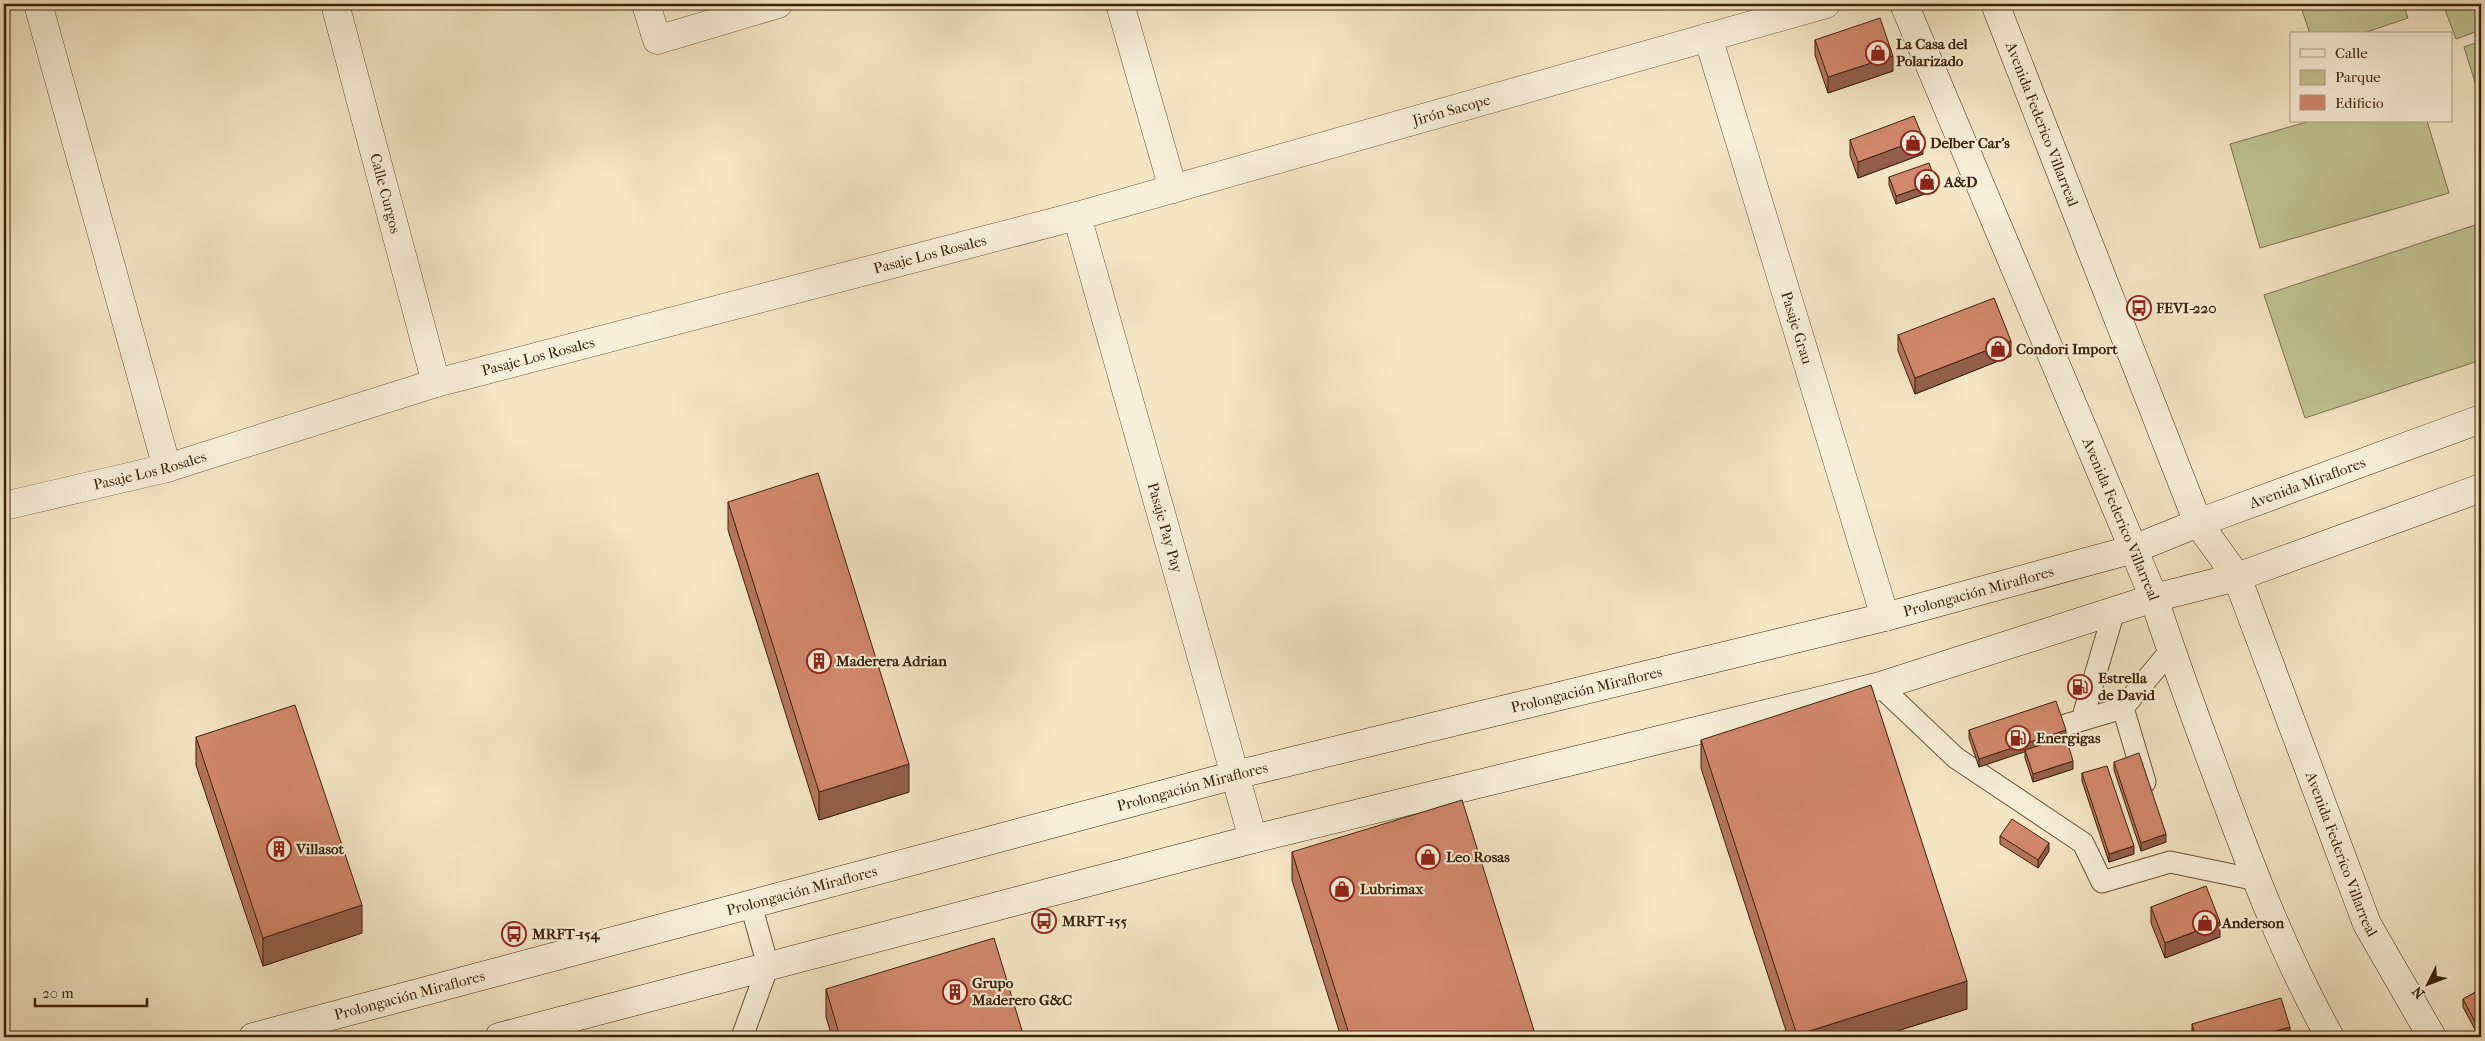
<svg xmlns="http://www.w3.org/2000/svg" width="2485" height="1041" font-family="'IM FELL French Canon',serif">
	<rect width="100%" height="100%" fill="#f5e6c6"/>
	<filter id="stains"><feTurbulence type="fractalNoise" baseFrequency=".004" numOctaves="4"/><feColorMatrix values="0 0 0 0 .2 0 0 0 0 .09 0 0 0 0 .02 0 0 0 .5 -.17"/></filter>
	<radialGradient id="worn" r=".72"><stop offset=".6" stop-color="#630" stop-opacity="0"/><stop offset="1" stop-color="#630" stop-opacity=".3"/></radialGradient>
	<!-- green -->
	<path fill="#c1c392" stroke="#7e724d" d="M2300,4H2403L2408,18L2361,34H2310Z
		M2443,4H2481V30L2456,39Z
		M2481,41V101L2464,47Z
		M2310,121H2427L2449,193L2260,248L2230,144Z
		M2481,223V360L2305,418L2264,295Z"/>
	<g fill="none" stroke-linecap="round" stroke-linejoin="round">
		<defs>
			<path id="service" d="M1880,686L1956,758L2083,843L2102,882L2170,862L2257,880
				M2123,708L2145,782
				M2082,720L2114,611
				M2038,733L2123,708L2171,650
				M742,1037L768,966L751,905"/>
			<g id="minor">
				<path d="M38,4L167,468"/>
				<path id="s1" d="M335,4L436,383"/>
				<path d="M646,4L657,40L778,4"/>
				<path d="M1120,4L1173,189"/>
				<path id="s2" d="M1708,37L1885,617"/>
				<path id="s3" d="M1077,216L1253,839"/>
				<path id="s4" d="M4,506L167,468L436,383L1077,216L1826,4"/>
			</g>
			<g id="secondary">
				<path id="s5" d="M1904,4L2154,598C2174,661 2197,722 2220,784C2252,870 2285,957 2330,1037"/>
				<path id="s6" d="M1995,4L2198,523L2237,577L2367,924L2432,1037"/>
				<path id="s7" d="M253,1037L1235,775L1885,617L2134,549L2198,523L2481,419"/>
				<path d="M499,1037L1253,839L1880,686L2154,598L2237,577L2481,488"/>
			</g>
		</defs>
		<!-- service casing -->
		<use href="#service" stroke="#6a5338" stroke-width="23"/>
		<!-- minor casing -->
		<use href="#minor" stroke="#6a5338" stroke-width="29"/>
		<!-- secondary casing -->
		<use href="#secondary" stroke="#3c2208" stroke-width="29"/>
		<!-- service -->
		<use href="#service" stroke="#f8efda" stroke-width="21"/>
		<!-- minor -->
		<use href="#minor" stroke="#f8efda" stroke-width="28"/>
		<!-- secondary -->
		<use href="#secondary" stroke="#f8efda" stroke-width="28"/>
	</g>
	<!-- wall -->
	<path fill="#b5755d" stroke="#3c2208" d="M1815,40L1893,71L1828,93L1815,55Z
		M1850,140L1923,154L1858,178L1850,155Z
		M1889,177L1936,190L1896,204L1889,185Z
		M1898,335L2011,356L1915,394L1898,351Z
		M728,502L909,792L819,820L728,530Z
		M1969,730L2066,738L2073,769L2033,782L2025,758V751L1979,767L1969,738Z
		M196,737L362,933L263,966L196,765Z
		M1701,740L1967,1009L1878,1037H1788L1701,768Z
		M2114,762L2166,842L2141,851L2114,770Z
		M2082,773L2134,854L2109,862L2082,781Z
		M2000,836L2049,851L2038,868L2000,844Z
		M1292,852L1536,1037H1341L1292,880Z
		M2151,907L2220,937L2165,958L2151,923Z
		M826,989L1024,1037H832L826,1017Z
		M2481,989V1037H2479L2463,1007V999Z
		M2192,1024L2290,1037H2192Z"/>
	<!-- shaded-wall -->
	<path fill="#935f4c" stroke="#3c2208" d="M1893,56V71L1828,93V77Z
		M1923,138V154L1858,178V162Z
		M1936,182V190L1896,204V196Z
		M2011,341V356L1915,394V378Z
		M2066,730V738L1979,767V759Z
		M2073,761V769L2033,782V774Z
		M909,764V792L819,820V792Z
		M2166,834V842L2141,851V843Z
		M2049,843V851L2038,868V860Z
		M2134,846V854L2109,862V854Z
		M362,905V933L263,966V938Z
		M2220,922V937L2165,958V943Z
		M1967,981V1009L1878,1037H1797V1035Z
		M2290,1027V1037H2255Z"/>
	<!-- building -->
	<path fill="#d2886c" stroke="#3c2208" d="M1880,18L1893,56L1828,77L1815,40Z
		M1914,116L1923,138L1858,162L1850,140Z
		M1929,163L1936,182L1896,196L1889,177Z
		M1994,298L2011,341L1915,378L1898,335Z
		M818,473L909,764L819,792L728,502Z
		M1871,685L1967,981L1797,1035L1701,740Z
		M2056,701L2066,730L1979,759L1969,730Z
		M295,705L362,905L263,938L196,737Z
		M2066,737L2073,761L2033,774L2025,750Z
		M2139,753L2166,834L2141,843L2114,762Z
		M2107,766L2134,846L2109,854L2082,773Z
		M1462,800L1536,1037H1350L1292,852Z
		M2012,819L2049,843L2038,860L2000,836Z
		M2206,886L2220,922L2165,943L2151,907Z
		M994,938L1024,1037H840L826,989Z
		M2481,989V1033L2463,999Z
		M2281,998L2290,1027L2255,1037H2196L2192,1024Z"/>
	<!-- icons -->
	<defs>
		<symbol id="shop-ring" viewBox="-11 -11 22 22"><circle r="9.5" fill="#f8efda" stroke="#8f2418" stroke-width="1.5"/><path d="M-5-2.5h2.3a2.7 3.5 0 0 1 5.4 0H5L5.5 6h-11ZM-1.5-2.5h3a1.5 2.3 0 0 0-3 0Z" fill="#8f2418"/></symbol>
		<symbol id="bus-ring" viewBox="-11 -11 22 22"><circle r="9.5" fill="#f8efda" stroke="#8f2418" stroke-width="1.5"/><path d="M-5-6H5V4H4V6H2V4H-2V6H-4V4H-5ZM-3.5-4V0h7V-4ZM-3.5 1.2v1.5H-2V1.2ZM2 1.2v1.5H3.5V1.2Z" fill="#8f2418"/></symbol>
		<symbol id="building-ring" viewBox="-11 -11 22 22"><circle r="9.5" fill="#f8efda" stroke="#8f2418" stroke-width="1.5"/><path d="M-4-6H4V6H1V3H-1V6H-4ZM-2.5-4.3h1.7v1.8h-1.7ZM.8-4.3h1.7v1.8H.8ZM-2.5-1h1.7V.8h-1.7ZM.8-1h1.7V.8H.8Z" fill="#8f2418"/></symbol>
		<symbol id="fuel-ring" viewBox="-11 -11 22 22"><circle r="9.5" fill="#f8efda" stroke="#8f2418" stroke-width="1.5"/><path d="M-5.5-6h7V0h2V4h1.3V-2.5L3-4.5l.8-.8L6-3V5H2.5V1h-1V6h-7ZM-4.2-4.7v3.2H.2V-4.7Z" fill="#8f2418"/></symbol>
	</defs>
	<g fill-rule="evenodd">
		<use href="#shop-ring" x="1864" y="39" width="28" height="28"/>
		<use href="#shop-ring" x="1899" y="129" width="28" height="28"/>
		<use href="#shop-ring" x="1913" y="168" width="28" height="28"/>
		<use href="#bus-ring" x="2125" y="294" width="28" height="28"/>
		<use href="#shop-ring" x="1984" y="335" width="28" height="28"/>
		<use href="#building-ring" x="805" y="647" width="28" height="28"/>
		<use href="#fuel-ring" x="2066" y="673" width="28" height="28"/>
		<use href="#fuel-ring" x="2004" y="724" width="28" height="28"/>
		<use href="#building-ring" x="265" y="835" width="28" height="28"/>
		<use href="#shop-ring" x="1414" y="843" width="28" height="28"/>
		<use href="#shop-ring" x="1328" y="875" width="28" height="28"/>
		<use href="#bus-ring" x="1030" y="907" width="28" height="28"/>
		<use href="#shop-ring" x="2191" y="909" width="28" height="28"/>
		<use href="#bus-ring" x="500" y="920" width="28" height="28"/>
		<use href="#building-ring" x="941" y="978" width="28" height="28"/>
	</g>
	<g text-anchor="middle" stroke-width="4" stroke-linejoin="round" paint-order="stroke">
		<!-- poi labels -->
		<g font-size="15" font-weight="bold" fill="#3c2208" stroke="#f8efda" text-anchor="start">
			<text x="1896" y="49">La Casa del<tspan x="1896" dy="17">Polarizado</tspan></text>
			<text x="1930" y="148">Delber Car's</text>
			<text x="1944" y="187">A&amp;D</text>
			<text x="2156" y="313">FEVI-220</text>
			<text x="2016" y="354">Condori Import</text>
			<text x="836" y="666">Maderera Adrian</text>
			<text x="2098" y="683">Estrella<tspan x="2098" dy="17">de David</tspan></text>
			<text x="2036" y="743">Energigas</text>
			<text x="296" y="854">Villasot</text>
			<text x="1446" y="862">Leo Rosas</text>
			<text x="1360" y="894">Lubrimax</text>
			<text x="1062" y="926">MRFT-155</text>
			<text x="2222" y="928">Anderson</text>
			<text x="532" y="939">MRFT-154</text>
			<text x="972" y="988">Grupo<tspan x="972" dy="17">Maderero G&amp;C</tspan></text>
		</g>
		<!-- street labels -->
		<g font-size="15" fill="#3c2208" stroke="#f8efda">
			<text dy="5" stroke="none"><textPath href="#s4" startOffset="1501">Jirón Sacope</textPath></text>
			<text dy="5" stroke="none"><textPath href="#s6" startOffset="129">Avenida Federico Villarreal</textPath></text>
			<text dy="5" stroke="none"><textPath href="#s1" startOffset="196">Calle Curgos</textPath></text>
			<text dy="5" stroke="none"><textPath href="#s4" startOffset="960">Pasaje Los Rosales</textPath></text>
			<text dy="5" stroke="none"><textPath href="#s2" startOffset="304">Pasaje Grau</textPath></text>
			<text dy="5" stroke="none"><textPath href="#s4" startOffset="555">Pasaje Los Rosales</textPath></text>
			<text dy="5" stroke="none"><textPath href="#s4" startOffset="150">Pasaje Los Rosales</textPath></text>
			<text dy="5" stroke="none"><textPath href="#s7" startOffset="2129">Avenida Miraflores</textPath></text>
			<text dy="5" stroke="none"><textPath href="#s5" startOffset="559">Avenida Federico Villarreal</textPath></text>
			<text dy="5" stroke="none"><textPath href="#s3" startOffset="324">Pasaje Pay Pay</textPath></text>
			<text dy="5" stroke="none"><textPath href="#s7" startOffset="1782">Prolongación Miraflores</textPath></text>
			<text dy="5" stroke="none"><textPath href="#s7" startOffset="1378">Prolongación Miraflores</textPath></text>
			<text dy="5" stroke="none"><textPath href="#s7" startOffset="972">Prolongación Miraflores</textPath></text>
			<text dy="5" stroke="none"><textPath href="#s6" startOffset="920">Avenida Federico Villarreal</textPath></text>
			<text dy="5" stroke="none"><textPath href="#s7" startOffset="568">Prolongación Miraflores</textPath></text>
			<text dy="5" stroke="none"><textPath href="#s7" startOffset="162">Prolongación Miraflores</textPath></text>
		</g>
	</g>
	<!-- margin -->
	<rect width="2485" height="1041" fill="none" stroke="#f5e6c6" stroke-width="20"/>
	<rect x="5" y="5" width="2475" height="1031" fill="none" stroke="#3c2208" stroke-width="2.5"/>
	<rect x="10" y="10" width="2465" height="1021" fill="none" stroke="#3c2208"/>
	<!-- legend -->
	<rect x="2290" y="32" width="162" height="90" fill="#f8efda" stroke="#ad9d86"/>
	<rect x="2300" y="49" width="25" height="8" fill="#f8efda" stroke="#ad9d86"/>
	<text x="2335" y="58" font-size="15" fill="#3c2208">Calle</text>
	<rect x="2300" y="70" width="25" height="15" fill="#c1c392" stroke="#ad9d86"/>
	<text x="2335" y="82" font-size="15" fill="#3c2208">Parque</text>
	<rect x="2300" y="95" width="25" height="15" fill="#d2886c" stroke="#ad9d86"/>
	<text x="2335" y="108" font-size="15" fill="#3c2208">Edificio</text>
	<!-- north arrow -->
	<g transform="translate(2428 984) rotate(228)" stroke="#f8efda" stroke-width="4" paint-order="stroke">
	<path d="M0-4L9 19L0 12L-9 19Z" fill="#3c2208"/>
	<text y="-8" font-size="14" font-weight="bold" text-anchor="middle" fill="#3c2208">N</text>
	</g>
	<!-- scale -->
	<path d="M35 998v8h112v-8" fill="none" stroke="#3c2208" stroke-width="2.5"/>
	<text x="42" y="998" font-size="15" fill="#3c2208" stroke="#f8efda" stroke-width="4" paint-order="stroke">20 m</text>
	<rect width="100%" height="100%" filter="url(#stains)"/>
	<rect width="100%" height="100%" fill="url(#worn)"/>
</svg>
